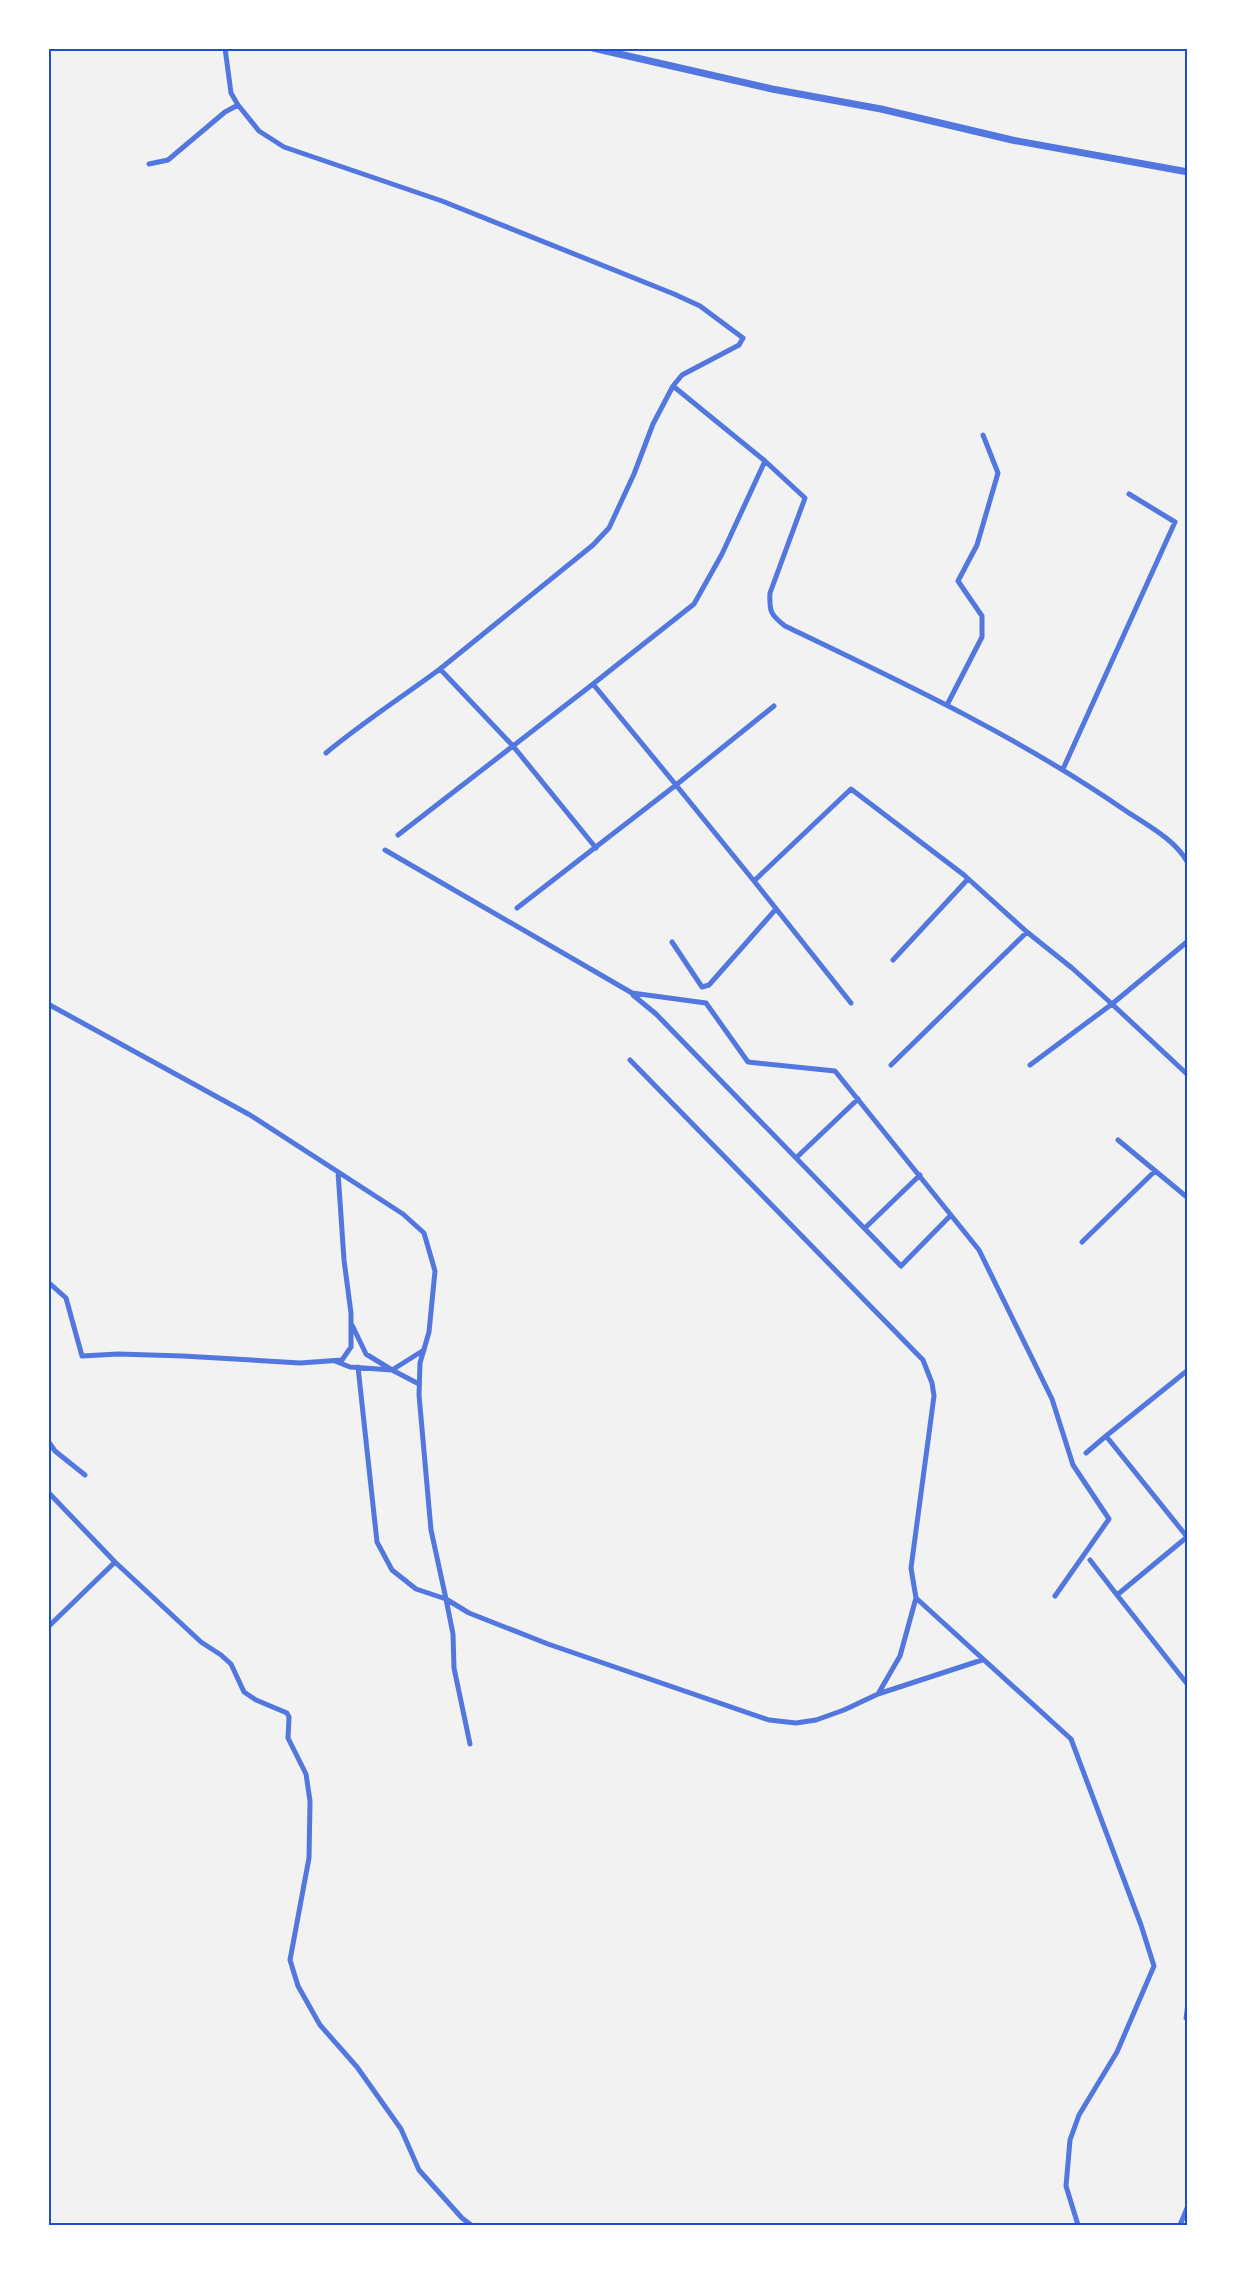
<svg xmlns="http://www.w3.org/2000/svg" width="1236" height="2273" font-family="'Noto Sans',sans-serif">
	<rect width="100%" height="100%" fill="#f2f2f2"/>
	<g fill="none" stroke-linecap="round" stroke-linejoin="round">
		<!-- minor -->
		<path stroke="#5277de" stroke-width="5" d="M225,48L231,93L238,105L259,131L284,147L442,201L674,294L700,306L743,338L739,345L682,375L673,386L653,424L634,474L609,528L593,545L440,669
			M149,164L168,160L225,112L238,105
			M673,386L765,461L805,498L770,593C769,612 771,615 785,626C902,682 1019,737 1126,811C1147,825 1176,840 1188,863
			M947,705L982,637V616L958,581L977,545L998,473L983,435
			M774,706L676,785L754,881L851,789L964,875L1027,932L1072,968L1112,1004L1030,1065
			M326,753C362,723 402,697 440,669L513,746L596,848
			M1063,769L1175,522L1129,494
			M398,835L593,684
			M385,850L632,993L706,1003L748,1062L835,1071L979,1250L1052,1399L1073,1465L1109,1519L1055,1596
			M754,881L851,1003
			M517,908L676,785L593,684L694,604L722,554L765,461
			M1188,941L1112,1004L1188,1075
			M672,942L702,987L709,985L776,909
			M893,960L968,879
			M633,995L656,1014L901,1266L951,1215
			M48,1004L250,1115L403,1214L424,1233L435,1271L429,1332L420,1363L419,1395L431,1530L446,1599L469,1613L548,1644L769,1720L796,1723L816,1720L844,1710L878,1694L900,1656L916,1598L1071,1739L1141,1925L1154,1966L1117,2052L1079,2115L1070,2140L1066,2186L1078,2225
			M630,1060L923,1360L932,1383L934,1396L911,1568L916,1598
			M891,1065L1027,932
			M1118,1140L1188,1198
			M796,1158L858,1099
			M865,1228L920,1175
			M1082,1242L1155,1171
			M48,1282L66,1298L82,1356L118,1354L183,1356L300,1363L342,1360L351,1347V1313L344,1260L338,1172
			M352,1325L366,1354L392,1370L424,1350
			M335,1361L350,1367L392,1370L419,1384
			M358,1367L377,1542L392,1570L416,1589L446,1599L453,1634L454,1668L470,1744
			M1188,1370L1106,1436L1188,1538
			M48,1441L55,1451L85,1475
			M1086,1453L1106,1436
			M48,1492L115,1562L201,1642L221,1655L231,1664L244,1692L256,1700L287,1713L289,1717L288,1738L306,1774L310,1801L309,1858L290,1960L298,1986L320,2025L357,2067L401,2129L419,2170L462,2218L471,2225
			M1187,1537L1117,1595L1188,1685
			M1090,1560L1117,1595
			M48,1627L115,1562
			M878,1694L982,1660
			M1188,2004L1186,2018H1188
			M1180,2225L1188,2206"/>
		<!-- tertiary -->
		<path stroke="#5277de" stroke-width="7" d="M593,48L772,89L881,109L1012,140L1188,172"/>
	</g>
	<!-- border -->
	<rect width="1236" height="2273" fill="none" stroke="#ffffff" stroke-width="99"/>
	<rect x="50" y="50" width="1136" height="2174" fill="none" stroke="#1d4ed8" stroke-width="2"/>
</svg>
